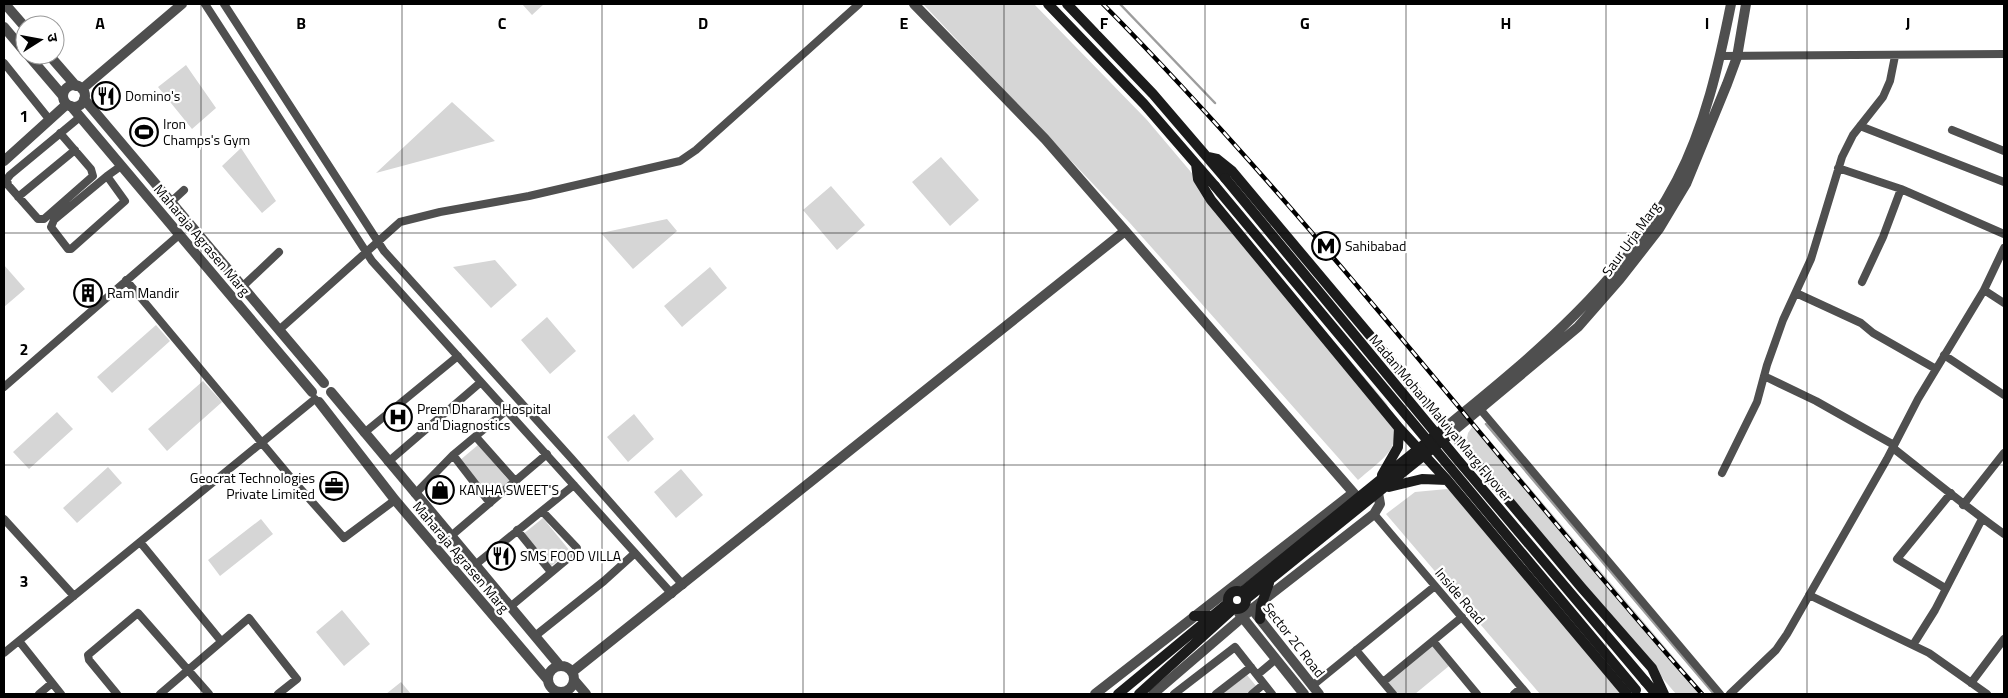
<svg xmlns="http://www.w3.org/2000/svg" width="2008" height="698" font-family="'Titillium Web','Noto Sans Devanagari',sans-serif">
	<rect width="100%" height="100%" fill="#fff"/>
	<!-- green -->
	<path fill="#d6d6d6" d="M522,4H544L532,15Z
		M923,4H1034L1147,120L1387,404C1404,449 1391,451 1358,480L1129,222Z
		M186,65L216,108L192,129L158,87Z
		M452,102L495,141L376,173Z
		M241,148L276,201L262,213L222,166Z
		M941,157L979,200L950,226L912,182Z
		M831,186L865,225L837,250L803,210Z
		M667,219L677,231L633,269L601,233Z
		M495,260L517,285L491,308L453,267Z
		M4,265L25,289L4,307Z
		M710,267L727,288L682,327L664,306Z
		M547,317L576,351L550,374L521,340Z
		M156,325L170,341L112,393L97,377Z
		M203,381L222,402L167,451L148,429Z
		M57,412L73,429L29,469L13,452Z
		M634,414L654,439L628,462L607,437Z
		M1475,423L1705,694H1676L1505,494L1466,443L1468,433Z
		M478,445L512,484L493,501L459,461Z
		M108,467L122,483L77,523L63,508Z
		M681,469L703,495L676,518L654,492Z
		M1447,489L1468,500L1633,694H1540L1386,514L1415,492Z
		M543,518L570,551L549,568L522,535Z
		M261,519L273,534L220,576L208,560Z
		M342,610L370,644L344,666L316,632Z
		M1432,645L1449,666L1415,694H1397L1387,682Z
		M1247,675L1257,687L1247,694H1222Z
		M401,682L411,694H386Z"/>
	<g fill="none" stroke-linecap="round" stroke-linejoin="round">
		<!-- stream -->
		<path stroke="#9d9d9d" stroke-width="2.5" d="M1120,4L1215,103
			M1486,424L1714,694"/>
		<!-- minor -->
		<path stroke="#4f4f4f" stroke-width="8" d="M205,4L372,261L672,594
			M224,4L384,251L571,458L683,585
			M1721,56L2004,54
			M4,63L49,119
			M1860,126L2004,182
			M1952,130L2004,151
			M60,133L91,169L93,176L44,219H38L8,185L7,179L10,175L80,117
			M1838,168L1901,189L2004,234
			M107,176L125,201L71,249H68L51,227L54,220L107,176L121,166
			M18,197L75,150
			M171,202L184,190
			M126,280L297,485L344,538L395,500
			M1862,282L1883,237L1901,189
			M242,287L279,252
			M1984,290L2004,303
			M1796,293L1861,323L1873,333L1936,369
			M279,330L400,222L440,212L529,196L680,161L696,150L859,4
			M1944,355L2004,395
			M1764,376L1816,401L1894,445
			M4,387L179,235
			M1480,409L1720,694
			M364,433L458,356
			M476,437L516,482
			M1893,448C1930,477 1966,507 2004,534
			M453,455L490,503
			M388,462L481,382
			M1722,473L1757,402L1767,365L1783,320L1811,259L1842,157L1853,135L1883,97L1890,81L1895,56
			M415,494L453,455L507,410
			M1963,505L2004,453
			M1374,514L1527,694
			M4,519L74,596
			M517,530L551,572
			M451,536L547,454
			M140,542L221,641
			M475,565L574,485
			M1945,588L1897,559L1951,493
			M1809,595L1929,653L1987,694
			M510,607L577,551V548L542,511
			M535,636L604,581L635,553
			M19,641L61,694
			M1433,641L1477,694
			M1913,645L1935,610L1982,519
			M1356,650L1393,694
			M4,653L315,399
			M1257,675L1275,660
			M1383,682L1462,617
			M1971,683L2004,639
			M1312,686L1435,586
			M39,694L52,683
			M117,694L89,660L88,655L138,613L209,694
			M160,694L249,618L297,679L278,694
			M1174,694L1235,647L1272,694
			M1216,694L1251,667
			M1252,694L1264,684
			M1514,694L1521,688
			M1730,694L1776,650L1787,634L1887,459L1918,399L1984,290L2004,248"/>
		<!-- tertiary -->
		<path stroke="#4f4f4f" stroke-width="10" d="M5,4L25,27
			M914,4L1045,139L1358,498
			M4,27L25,52
			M28,55L63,96
			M49,55L76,86
			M63 96a11 11 0 1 1 22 0a11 11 0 1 1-22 0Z
			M82,89L182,4
			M84,99L324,383
			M71,106L312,392
			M4,161L67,104
			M331,392L560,666
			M319,402L395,500L548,680
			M1446,427C1533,356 1624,282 1677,180C1705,126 1719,64 1731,4
			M1451,433L1578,327L1620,279L1659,229L1686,184L1727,84L1737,57L1746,4
			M1239,613L1304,694
			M1255,613L1319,694
			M548 679a13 13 0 1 1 26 0a13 13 0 1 1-26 0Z
			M572,672L1125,231
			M574,680L586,694
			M1095,694L1353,493
			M1153,694L1252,609L1374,514L1380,504L1378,493"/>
		<!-- secondary -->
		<path stroke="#1c1c1c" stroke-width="10" d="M1048,4L1144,104L1215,186
			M1067,4L1153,94L1225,178
			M1208,157L1217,159L1232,171L1581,587L1652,668L1664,694
			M1196,164L1198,179L1211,200L1399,428L1447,480L1627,694
			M1382,475L1398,447L1399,428
			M1389,487L1422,479L1447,480
			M1228 600a9 9 0 1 1 18 0a9 9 0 1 1-18 0Z
			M1242,592L1443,429
			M1246,599L1449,435
			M1194,616H1214
			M1260,619L1261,606L1269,583
			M1645,681L1656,694
			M1118,694L1228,603
			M1139,694L1233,609"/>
		<defs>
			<path id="rail" d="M1103,4C1317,221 1500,466 1702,694"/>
		</defs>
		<!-- rail casing -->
		<use href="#rail" stroke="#000" stroke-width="4.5"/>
		<!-- rail -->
		<use href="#rail" stroke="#fff" stroke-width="2.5" stroke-dasharray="8" stroke-linecap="butt"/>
		<!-- secondary-bridge -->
		<path stroke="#1c1c1c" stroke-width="10" d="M1225,178L1457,459L1645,681
			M1215,186L1636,690"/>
	</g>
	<!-- grid -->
	<path fill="none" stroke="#000" stroke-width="1" stroke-opacity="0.55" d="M201,4V694M402,4V694M602,4V694M803,4V694M1004,4V694M1205,4V694M1406,4V694M1606,4V694M1807,4V694M4,233H2004M4,465H2004"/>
	<!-- icons -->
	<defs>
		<symbol id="restaurant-ring" viewBox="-11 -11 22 22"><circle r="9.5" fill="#fff" stroke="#000" stroke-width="1.5"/><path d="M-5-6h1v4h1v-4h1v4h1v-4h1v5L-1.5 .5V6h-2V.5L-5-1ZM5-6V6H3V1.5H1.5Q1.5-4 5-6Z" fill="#000"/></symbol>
		<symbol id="stadium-ring" viewBox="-11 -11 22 22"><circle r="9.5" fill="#fff" stroke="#000" stroke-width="1.5"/><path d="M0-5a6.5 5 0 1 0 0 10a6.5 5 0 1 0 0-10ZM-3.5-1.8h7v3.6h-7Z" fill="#000"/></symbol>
		<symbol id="metro-ring" viewBox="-11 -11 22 22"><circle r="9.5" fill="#fff" stroke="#000" stroke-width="1.5"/><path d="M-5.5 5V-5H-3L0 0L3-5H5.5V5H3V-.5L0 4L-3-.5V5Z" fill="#000"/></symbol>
		<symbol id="building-ring" viewBox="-11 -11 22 22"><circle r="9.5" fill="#fff" stroke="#000" stroke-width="1.5"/><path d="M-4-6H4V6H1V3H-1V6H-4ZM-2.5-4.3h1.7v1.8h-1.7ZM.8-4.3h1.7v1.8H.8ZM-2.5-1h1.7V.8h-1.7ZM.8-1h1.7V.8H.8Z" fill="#000"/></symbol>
		<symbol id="hospital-ring" viewBox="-11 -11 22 22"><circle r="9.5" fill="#fff" stroke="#000" stroke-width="1.5"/><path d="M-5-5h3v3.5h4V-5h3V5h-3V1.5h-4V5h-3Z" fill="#000"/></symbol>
		<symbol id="office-ring" viewBox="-11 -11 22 22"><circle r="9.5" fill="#fff" stroke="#000" stroke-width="1.5"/><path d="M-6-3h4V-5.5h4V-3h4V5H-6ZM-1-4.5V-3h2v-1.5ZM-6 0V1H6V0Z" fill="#000"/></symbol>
		<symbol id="shop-ring" viewBox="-11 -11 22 22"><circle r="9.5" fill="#fff" stroke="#000" stroke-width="1.5"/><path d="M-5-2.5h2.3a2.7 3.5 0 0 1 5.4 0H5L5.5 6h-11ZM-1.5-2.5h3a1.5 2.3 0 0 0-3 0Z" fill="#000"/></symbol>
	</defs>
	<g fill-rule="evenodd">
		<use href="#restaurant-ring" x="90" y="80" width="32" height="32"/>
		<use href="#stadium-ring" x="128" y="116" width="32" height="32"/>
		<use href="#metro-ring" x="1310" y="230" width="32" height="32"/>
		<use href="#building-ring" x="72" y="277" width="32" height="32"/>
		<use href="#hospital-ring" x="382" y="401" width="32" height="32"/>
		<use href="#office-ring" x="318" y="470" width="32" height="32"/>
		<use href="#shop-ring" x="424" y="474" width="32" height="32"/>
		<use href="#restaurant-ring" x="485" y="540" width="32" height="32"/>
	</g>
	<g text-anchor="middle" stroke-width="4.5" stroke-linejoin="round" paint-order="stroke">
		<!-- poi labels -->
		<g font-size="14" fill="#000" stroke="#fff" text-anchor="start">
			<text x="125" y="101">Domino's</text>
			<text x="163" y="129">Iron<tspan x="163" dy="16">Champs's Gym</tspan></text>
			<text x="1345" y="251">Sahibabad</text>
			<text x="107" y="298">Ram Mandir</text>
			<text x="417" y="414">Prem Dharam Hospital<tspan x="417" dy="16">and Diagnostics</tspan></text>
			<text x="315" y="483" text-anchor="end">Geocrat Technologies<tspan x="315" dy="16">Private Limited</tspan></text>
			<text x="459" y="495">KANHA SWEET'S</text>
			<text x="520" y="561">SMS FOOD VILLA</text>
		</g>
		<!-- street labels -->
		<g font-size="14" fill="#000" stroke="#fff">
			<text transform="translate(1631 239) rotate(-54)" y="5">Saur Urja Marg</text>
			<text transform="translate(202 240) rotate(50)" y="5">Maharaja Agrasen Marg</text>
			<text transform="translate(1441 418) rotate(50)" y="5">Madan Mohan Malviya Marg Flyover</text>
			<text transform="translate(461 557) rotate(50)" y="5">Maharaja Agrasen Marg</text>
			<text transform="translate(1460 596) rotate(50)" y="5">Inside Road</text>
			<text transform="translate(1294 640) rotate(52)" y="5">Sector 2C Road</text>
		</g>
	</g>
	<g font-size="16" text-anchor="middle" font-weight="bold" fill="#000" stroke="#fff" stroke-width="4.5" stroke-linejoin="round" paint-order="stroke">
		<text x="100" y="29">A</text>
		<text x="301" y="29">B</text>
		<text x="502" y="29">C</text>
		<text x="703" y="29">D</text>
		<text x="904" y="29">E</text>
		<text x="1104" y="29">F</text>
		<text x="1305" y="29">G</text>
		<text x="1506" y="29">H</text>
		<text x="1707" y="29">I</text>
		<text x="1908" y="29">J</text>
		<text x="24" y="122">1</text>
		<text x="24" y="355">2</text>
		<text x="24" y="587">3</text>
	</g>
	<!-- border -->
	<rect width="2008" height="698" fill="none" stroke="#000000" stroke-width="10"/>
	<!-- north arrow -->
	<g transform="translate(40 40) rotate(79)"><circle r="24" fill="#ffffff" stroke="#999999"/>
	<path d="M0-4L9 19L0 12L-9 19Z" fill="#000000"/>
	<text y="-8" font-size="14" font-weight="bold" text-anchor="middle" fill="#000000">उ</text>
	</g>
</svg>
